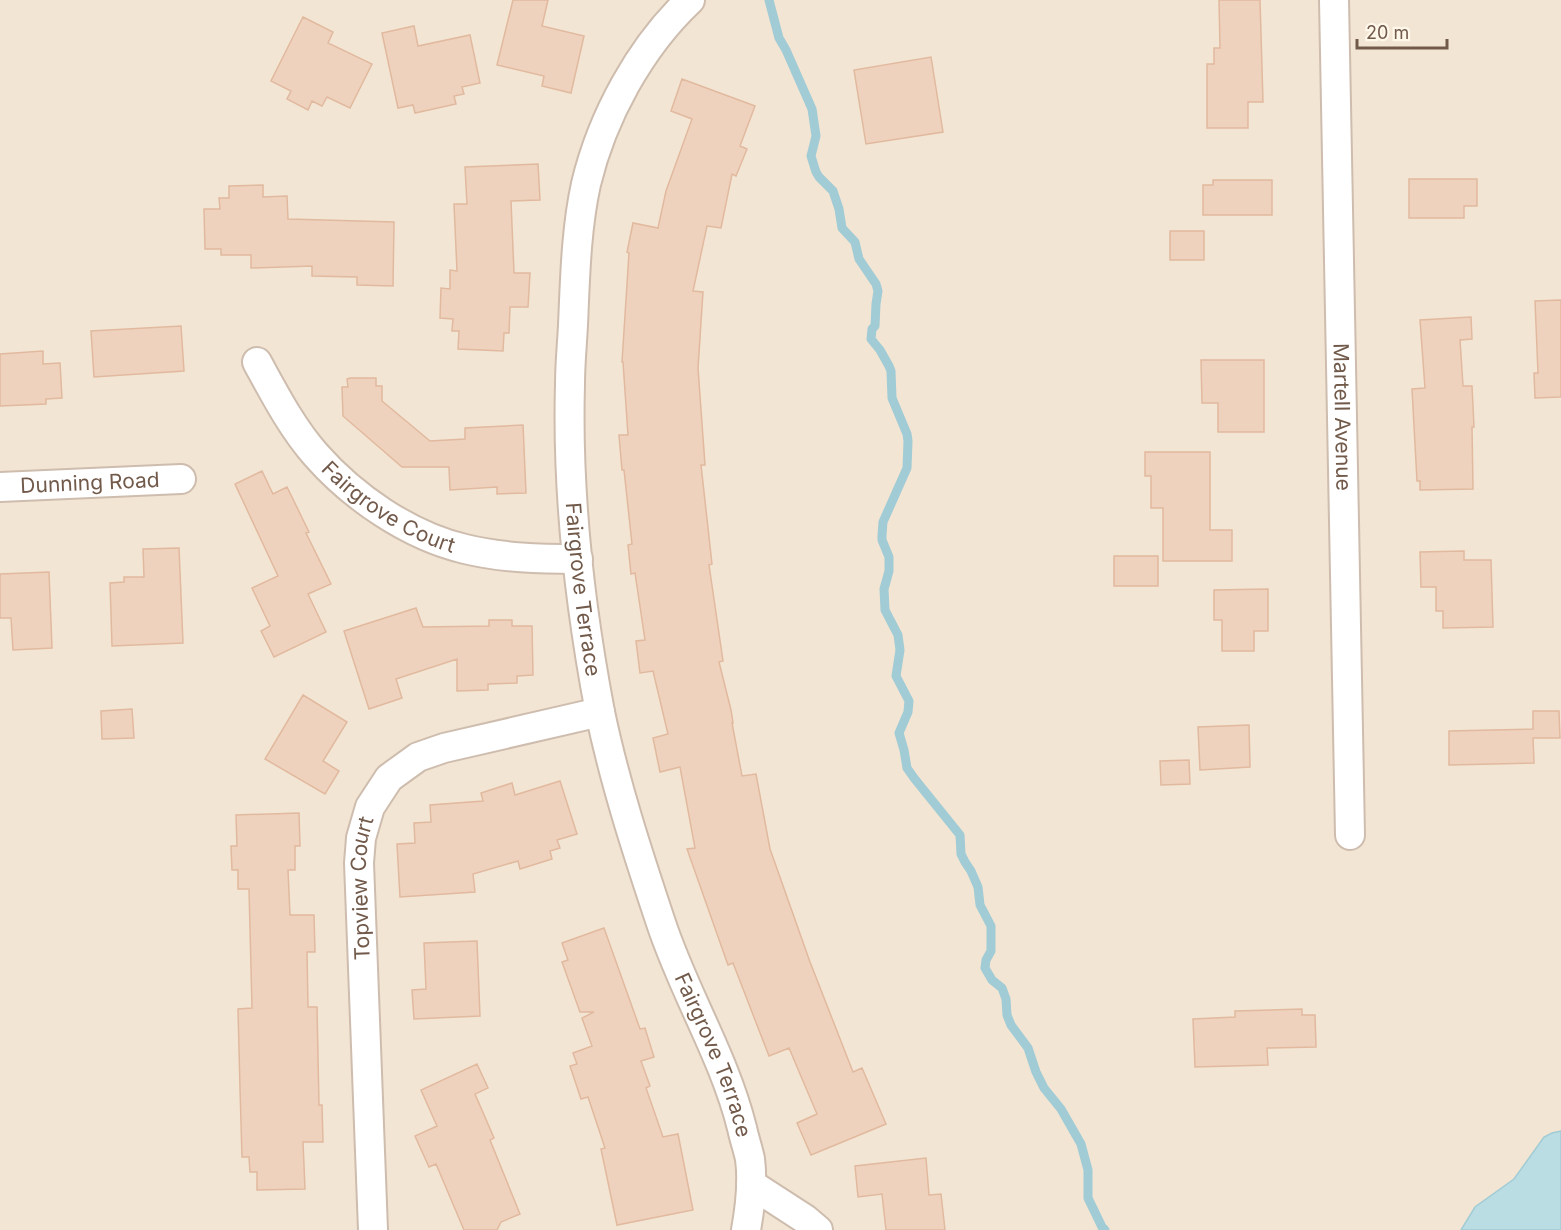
<svg xmlns="http://www.w3.org/2000/svg" width="1561" height="1230" font-family="Inter,sans-serif">
	<rect width="100%" height="100%" fill="#fbf3e4"/>
	<!-- residential -->
	<path fill="#f2e5d3" d="M0,0H1561V1230H0Z"/>
	<!-- water -->
	<path fill="#badde3" stroke="#a1cbd5" stroke-width="1.5" d="M1561,1131V1230H1461L1475,1207L1514,1179L1544,1137L1552,1133Z"/>
	<g fill="none" stroke-linecap="round" stroke-linejoin="round">
		<!-- stream -->
		<path stroke="#a1cbd5" stroke-width="9" d="M769,0L779,38L786,50L812,109L816,136L811,156L816,172L819,177L833,191L839,209L842,228L855,242L859,259L876,284L878,291L876,304L875,326L872,329L871,339L880,350L889,366L891,371L892,398L907,434L908,441L907,468L883,522L882,535V540L889,557V571L884,589L885,610L898,635L900,650L896,676L909,701L908,712L899,733L904,750L907,768L914,778L960,835L961,854L965,862L971,871L978,887L980,905L991,926V951L986,960L985,968L992,980L1002,988L1006,999L1007,1015L1011,1025L1028,1048L1036,1072L1044,1088L1061,1109L1081,1144L1088,1170V1198L1102,1227L1105,1230"/>
	</g>
	<!-- building -->
	<path fill="#efd2bd" stroke="#e1b99f" stroke-width="1.5" d="M513,0H548L542,26L584,36L571,93L542,86L544,76L497,65Z
		M1219,0H1260L1263,102H1248V128H1207V64H1214V48H1220Z
		M303,17L333,32L328,43L372,64L350,108L327,97L322,106L312,101L308,110L287,99L291,91L271,81Z
		M414,26L418,46L470,35L480,83L462,87L464,94L454,96L456,104L415,113L413,105L398,108L382,33Z
		M931,57L943,132L866,144L854,70Z
		M682,79L755,106L740,146L747,149L736,176L732,174L721,228L707,226L693,291L703,292L698,368L705,465H701L712,564L709,565L723,661L719,662L731,710L733,723H732L742,776L756,774L770,849L810,962L853,1072L862,1068L886,1124L811,1155L797,1123L817,1114L789,1048L769,1056L733,963L728,965L687,849L695,848L680,767L660,772L653,738L668,734L653,671L640,673L636,641L645,640L635,573L631,574L628,545L632,544L624,470H622L619,435H628L623,362H622L629,253L627,252L633,223L658,228L666,191L692,119L671,111Z
		M538,164L540,200L511,201L514,273H530L528,307H510L509,333H504L503,351L458,349L459,331H452L453,319L440,318L441,288L450,289V270L457,271L454,204H467L465,167Z
		M1409,179H1477V206H1464V218H1409Z
		M1213,180H1272V215H1203V185H1213Z
		M263,185V197L287,196L288,219L394,222L393,286L357,285V277L312,276V266L251,268V255H221V249H205L204,209H220L219,198H229V186Z
		M1170,231H1204V260H1170Z
		M1561,300V397L1535,398L1534,373H1538L1535,301Z
		M1471,317L1472,339L1460,340L1463,386H1472L1474,427H1472L1473,489L1420,490V481H1417L1412,389L1425,388L1420,320Z
		M181,326L184,371L94,377L91,331Z
		M43,351V364L60,363L62,398L46,399V404L0,406V354Z
		M1201,360H1264V432H1218V403H1202Z
		M350,378H376V386H382V401L430,441L465,439V428L523,425L526,493L497,494V487L450,490L449,467H402L343,416L342,387H348L347,379Z
		M1145,452H1210V530H1232V561H1163V508H1151V476H1145Z
		M262,471L273,494L287,487L309,532L306,533L331,584L308,594L326,632L274,657L261,631L270,626L252,588L278,576L235,484Z
		M179,548L183,643L112,646L110,583L124,582V577H144L143,549Z
		M1464,551V560H1491L1493,627L1443,628V611H1436V587H1421L1420,552Z
		M1114,556H1158V586H1114Z
		M49,572L52,648L13,650L11,618H0V574Z
		M1268,589V631H1254V651H1222V620H1214V590Z
		M416,608L423,627L489,626V620H512V626H532L533,675L517,676V683L488,684V690L457,691V659L396,679L402,698L369,709L344,631Z
		M303,695L347,722L323,761L339,771L325,794L265,759Z
		M132,709L134,738L102,739L101,711Z
		M1533,711H1559L1560,738H1533L1534,763L1449,765V731L1533,729Z
		M1249,725L1250,767L1200,770L1198,727Z
		M1189,760L1190,784L1161,785L1160,761Z
		M560,781L577,834L557,840L560,848L550,851L552,859L520,869L518,861L473,874L475,892L400,897L397,844L415,843L414,823L431,822L430,805L483,801L481,793L512,783L515,795Z
		M299,813L300,846H295V870H288L290,915H314L315,952H307L308,1007H317L319,1105H322L323,1142H303L305,1189L257,1190V1172H250L249,1157H242L240,1088L238,1009L252,1008L249,889H238V870H232L231,846H237L236,815Z
		M604,928L640,1029L645,1028L654,1057L641,1061L650,1086L646,1088L663,1137L678,1134L693,1210L617,1225L601,1149L605,1148L588,1097L581,1099L570,1066L577,1064L573,1053L592,1046L582,1018L594,1012H580L562,962L568,960L562,943Z
		M477,941L480,1016L414,1019L412,990L426,989L424,943Z
		M1302,1009V1015H1315L1316,1047L1267,1048L1268,1065L1195,1067L1193,1019L1235,1017V1011Z
		M477,1064L488,1088L475,1094L494,1138L490,1140L520,1214L501,1222L497,1230H464L436,1164L429,1167L415,1136L437,1126L421,1090Z
		M926,1158L929,1195L941,1194L945,1230H886L882,1194L858,1197L855,1166Z"/>
	<g fill="none" stroke-linecap="round" stroke-linejoin="round">
		<defs>
			<g id="street">
				<path id="s1" d="M690,0C640,47 602,117 586,184C576,229 575,279 573,325C572,345 570,364 570,384C567,490 580,607 600,712C615,784 638,854 661,923C684,993 724,1056 742,1128C744,1138 748,1149 750,1159C753,1182 750,1208 746,1230"/>
				<path id="s2" d="M1334,0L1350,835"/>
				<path id="s3" d="M257,362C274,393 292,428 316,455C353,497 409,536 465,549C502,558 540,559 578,559"/>
				<path id="s4" d="M0,487L181,479"/>
				<path d="M751,1184L805,1219L818,1230"/>
				<path id="s5" d="M373,1230L359,863L361,838L370,807L389,778L418,757L444,748L600,712"/>
			</g>
		</defs>
		<!-- street casing -->
		<use href="#street" stroke="#cebdae" stroke-width="32"/>
		<!-- street -->
		<use href="#street" stroke="#fff" stroke-width="28"/>
	</g>
	<g text-anchor="middle" stroke-width="4.5" stroke-linejoin="round" paint-order="stroke">
		<!-- street labels -->
		<g font-size="21" fill="#725a4b" stroke="#fef7ea">
			<text dy="7" stroke="none"><textPath href="#s2" startOffset="417">Martell Avenue</textPath></text>
			<text dy="7" stroke="none"><textPath href="#s4" startOffset="90">Dunning Road</textPath></text>
			<text dy="7" stroke="none"><textPath href="#s3" startOffset="201">Fairgrove Court</textPath></text>
			<text dy="7" stroke="none"><textPath href="#s1" startOffset="621">Fairgrove Terrace</textPath></text>
			<text dy="7" stroke="none"><textPath href="#s5" startOffset="342">Topview Court</textPath></text>
			<text dy="7" stroke="none"><textPath href="#s1" startOffset="1107">Fairgrove Terrace</textPath></text>
		</g>
	</g>
	<!-- scale -->
	<path d="M1357 39v9h90v-9" fill="none" stroke="#725a4b" stroke-width="3"/>
	<text x="1366" y="39" font-size="18" fill="#725a4b" stroke="#fef7ea" stroke-width="4.5" paint-order="stroke">20 m</text>
</svg>
